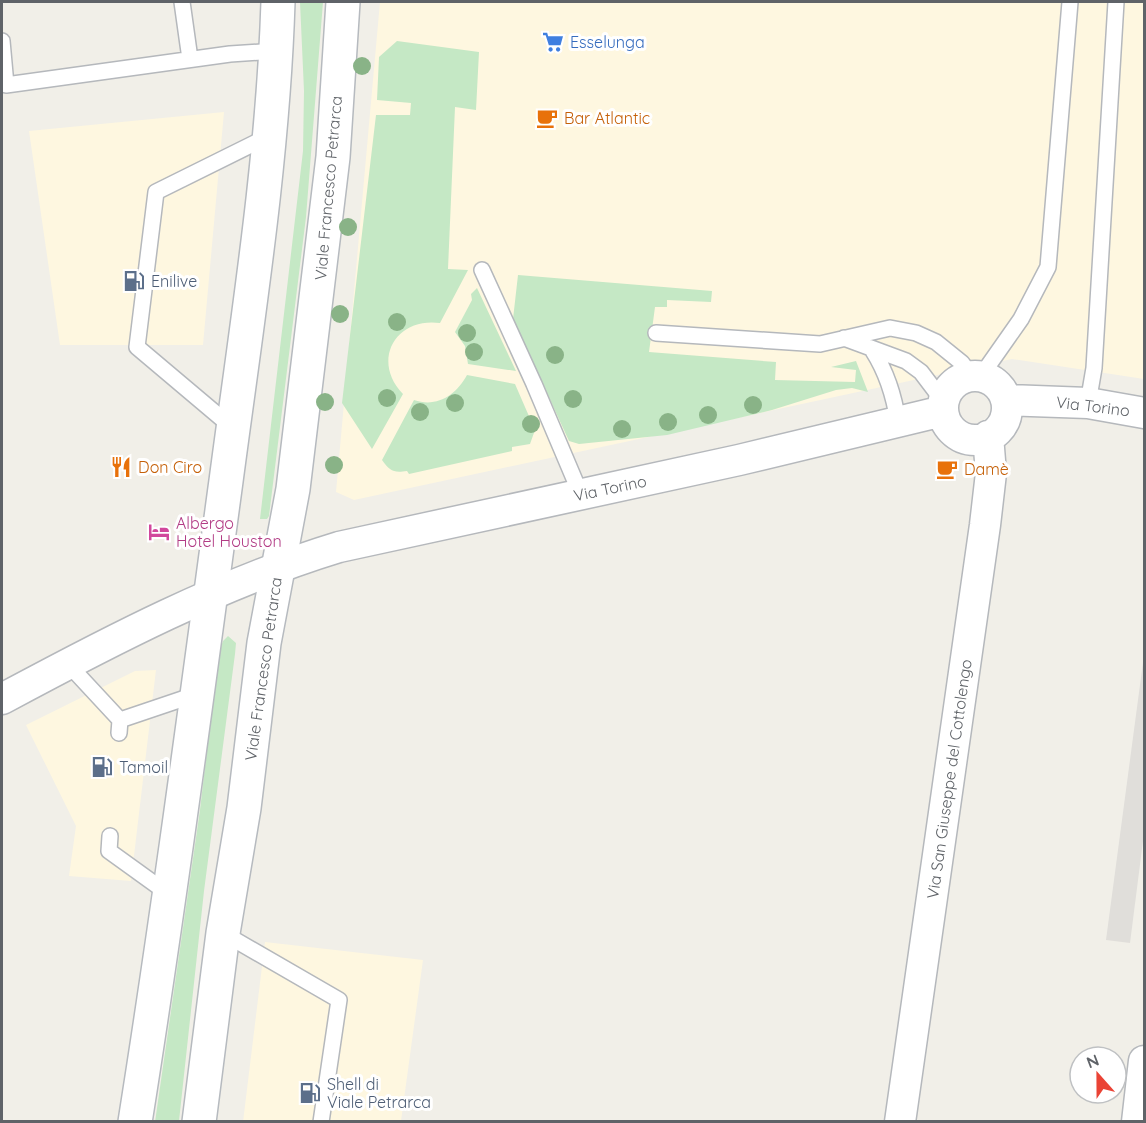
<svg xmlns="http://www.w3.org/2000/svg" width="1146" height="1123" font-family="Quicksand,sans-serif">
	<rect width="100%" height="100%" fill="#f1efe8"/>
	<!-- commercial -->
	<path fill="#fef7e0" d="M380,2H1144V379L1012,359L354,500L336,492Z
		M224,112L203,345H60L29,131Z
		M156,670L131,881L69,876L76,826L26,725L135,671Z
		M265,942L423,960L401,1121L243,1122Z"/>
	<!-- industrial -->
	<path fill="#e0deda" d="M1144,655V833L1130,943L1106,940Z"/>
	<!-- green -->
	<path fill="#c5e8c5" d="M300,2H323L306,217L269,516L267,519H260L303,151L304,91Z
		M397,41L479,52L476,110L455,107L448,269L468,270L440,323C395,317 371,361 403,394L372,449L342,403L376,115H410L411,103L377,100L379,57Z
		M518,275L712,291L711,302L667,300V307H655L649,352L776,362L775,380L855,382L856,370L831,367L856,361L868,392L852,388L836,390L772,410L667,435L579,444L569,441L513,319Z
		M477,288L516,371L468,364L465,346L455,332L472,300L471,294Z
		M467,375L515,384L535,430L530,444L512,447V451L409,474L407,471C393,473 390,471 382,460L414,400C437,408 456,395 467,375Z
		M228,636L236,643L235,654L204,891L179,1121L155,1122L200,810L218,655L223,641Z"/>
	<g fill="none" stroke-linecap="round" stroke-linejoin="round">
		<defs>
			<path id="service" d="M182,2L190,59
				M2,41L6,85L230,54L276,51
				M482,270L534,384L581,495
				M656,333L820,344L890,328L916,333L936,342L962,363L971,376
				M844,338L906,361L921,372L943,401
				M873,351C887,373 894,395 898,422
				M981,376L1021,319L1048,267L1070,2
				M1088,403L1094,368L1116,2
				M233,428L137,347L156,192L269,136
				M68,664L120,720L119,733
				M120,720L197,694
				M110,836L109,851L170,895
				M223,933L339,1000L321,1122"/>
			<path id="minor" d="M943 408a32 32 0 1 1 64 0a32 32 0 1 1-64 0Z
				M1006,400L1088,403L1144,413
				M2,699C110,641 221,583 339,547L739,460L943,411
				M900,1122L985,525L991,473L988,436
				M1137,1122L1144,1061"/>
			<path id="secondary" d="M135,1122C169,908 197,695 226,481C247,322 273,162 278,2
				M199,1122L223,933L244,808L264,643L293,489L333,157L343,2"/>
		</defs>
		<!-- service casing -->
		<use href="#service" stroke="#b5b8bc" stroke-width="18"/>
		<!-- minor casing -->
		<use href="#minor" stroke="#b5b8bc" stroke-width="33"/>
		<!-- secondary casing -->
		<use href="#secondary" stroke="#b6babf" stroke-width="36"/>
		<!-- service -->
		<use href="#service" stroke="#fff" stroke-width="15"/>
		<!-- minor -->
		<use href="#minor" stroke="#fff" stroke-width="30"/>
		<!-- secondary -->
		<use href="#secondary" stroke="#fff" stroke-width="33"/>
	</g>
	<!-- trees -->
	<g fill="#89b387">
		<circle cx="362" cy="66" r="9"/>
		<circle cx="348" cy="227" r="9"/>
		<circle cx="340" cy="314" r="9"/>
		<circle cx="397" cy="322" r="9"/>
		<circle cx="467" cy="333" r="9"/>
		<circle cx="474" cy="352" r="9"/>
		<circle cx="555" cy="355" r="9"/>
		<circle cx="387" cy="398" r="9"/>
		<circle cx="573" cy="399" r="9"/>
		<circle cx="325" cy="402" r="9"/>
		<circle cx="455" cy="403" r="9"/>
		<circle cx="753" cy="405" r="9"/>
		<circle cx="420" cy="412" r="9"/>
		<circle cx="708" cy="415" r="9"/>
		<circle cx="668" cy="422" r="9"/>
		<circle cx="531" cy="424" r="9"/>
		<circle cx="622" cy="429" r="9"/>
		<circle cx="334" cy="465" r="9"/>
	</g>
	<!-- icons -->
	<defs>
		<symbol id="supermarket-bare" viewBox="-9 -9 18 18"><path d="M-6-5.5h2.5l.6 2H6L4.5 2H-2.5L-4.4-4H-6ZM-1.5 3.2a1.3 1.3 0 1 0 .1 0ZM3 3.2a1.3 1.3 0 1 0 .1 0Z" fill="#3f7fe0" stroke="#fff" stroke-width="2.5" paint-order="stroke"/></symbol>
		<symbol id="cafe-bare" viewBox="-9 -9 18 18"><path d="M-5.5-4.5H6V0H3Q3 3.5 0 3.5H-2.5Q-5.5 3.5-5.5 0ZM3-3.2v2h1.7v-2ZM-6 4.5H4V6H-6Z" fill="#e8710a" stroke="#fff" stroke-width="2.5" paint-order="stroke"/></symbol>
		<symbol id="fuel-bare" viewBox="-9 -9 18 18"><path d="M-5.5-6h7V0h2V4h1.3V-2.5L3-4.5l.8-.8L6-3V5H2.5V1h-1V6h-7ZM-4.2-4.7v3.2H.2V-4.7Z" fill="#5c6f8a" stroke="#fff" stroke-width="2.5" paint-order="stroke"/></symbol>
		<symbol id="restaurant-bare" viewBox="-9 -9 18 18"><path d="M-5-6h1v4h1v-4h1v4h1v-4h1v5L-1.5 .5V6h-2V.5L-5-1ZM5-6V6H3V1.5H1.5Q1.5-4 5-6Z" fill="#e8710a" stroke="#fff" stroke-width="2.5" paint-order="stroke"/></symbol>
		<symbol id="hotel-bare" viewBox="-9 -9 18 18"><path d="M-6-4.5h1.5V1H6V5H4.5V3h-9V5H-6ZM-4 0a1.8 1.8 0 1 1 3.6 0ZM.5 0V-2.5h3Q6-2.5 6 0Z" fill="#d1479c" stroke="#fff" stroke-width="2.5" paint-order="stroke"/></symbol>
	</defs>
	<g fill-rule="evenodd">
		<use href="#supermarket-bare" x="538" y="27" width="30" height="30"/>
		<use href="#cafe-bare" x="532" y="103" width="30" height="30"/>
		<use href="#fuel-bare" x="119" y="266" width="30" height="30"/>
		<use href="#restaurant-bare" x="106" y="452" width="30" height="30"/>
		<use href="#cafe-bare" x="932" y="454" width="30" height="30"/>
		<use href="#hotel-bare" x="144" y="517" width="30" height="30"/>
		<use href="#fuel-bare" x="87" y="752" width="30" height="30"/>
		<use href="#fuel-bare" x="295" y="1078" width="30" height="30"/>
	</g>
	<g text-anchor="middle" stroke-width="6" stroke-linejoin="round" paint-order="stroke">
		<!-- shop labels -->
		<g font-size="16" fill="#366cbe" stroke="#fff" text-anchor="start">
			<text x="570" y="48">Esselunga</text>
		</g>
		<!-- food labels -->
		<g font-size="16" fill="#c56008" stroke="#fff" text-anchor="start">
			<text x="564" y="124">Bar Atlantic</text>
			<text x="138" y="473">Don Ciro</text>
			<text x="964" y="475">Damè</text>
		</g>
		<!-- street labels -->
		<g font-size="16" fill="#5f6368" stroke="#fff">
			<text transform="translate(328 188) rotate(-85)" y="6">Viale Francesco Petrarca</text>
			<text transform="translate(1093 406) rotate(7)" y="6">Via Torino</text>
			<text transform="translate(610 488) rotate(-12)" y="6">Via Torino</text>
			<text transform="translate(263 669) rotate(-82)" y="6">Viale Francesco Petrarca</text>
			<text transform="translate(949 779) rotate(-82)" y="6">Via San Giuseppe del Cottolengo</text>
		</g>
		<!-- service labels -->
		<g font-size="16" fill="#4e5e75" stroke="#fff" text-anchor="start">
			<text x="151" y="287">Enilive</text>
			<text x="119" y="773">Tamoil</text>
			<text x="327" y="1090">Shell di<tspan x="327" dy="18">Viale Petrarca</tspan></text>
		</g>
		<!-- hotel labels -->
		<g font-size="16" fill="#b23c85" stroke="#fff" text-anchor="start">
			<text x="176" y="529">Albergo<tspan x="176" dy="18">Hotel Houston</tspan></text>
		</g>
	</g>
	<!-- border -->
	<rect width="1146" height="1123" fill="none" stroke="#5f6368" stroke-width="6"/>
	<!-- north arrow -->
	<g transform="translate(1098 1075) rotate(339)"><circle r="28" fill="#ffffff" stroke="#bfc1c3" stroke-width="1.5"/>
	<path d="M0-4.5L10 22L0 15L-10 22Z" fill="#ea4335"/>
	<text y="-9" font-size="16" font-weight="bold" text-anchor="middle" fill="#5f6368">N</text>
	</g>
</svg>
